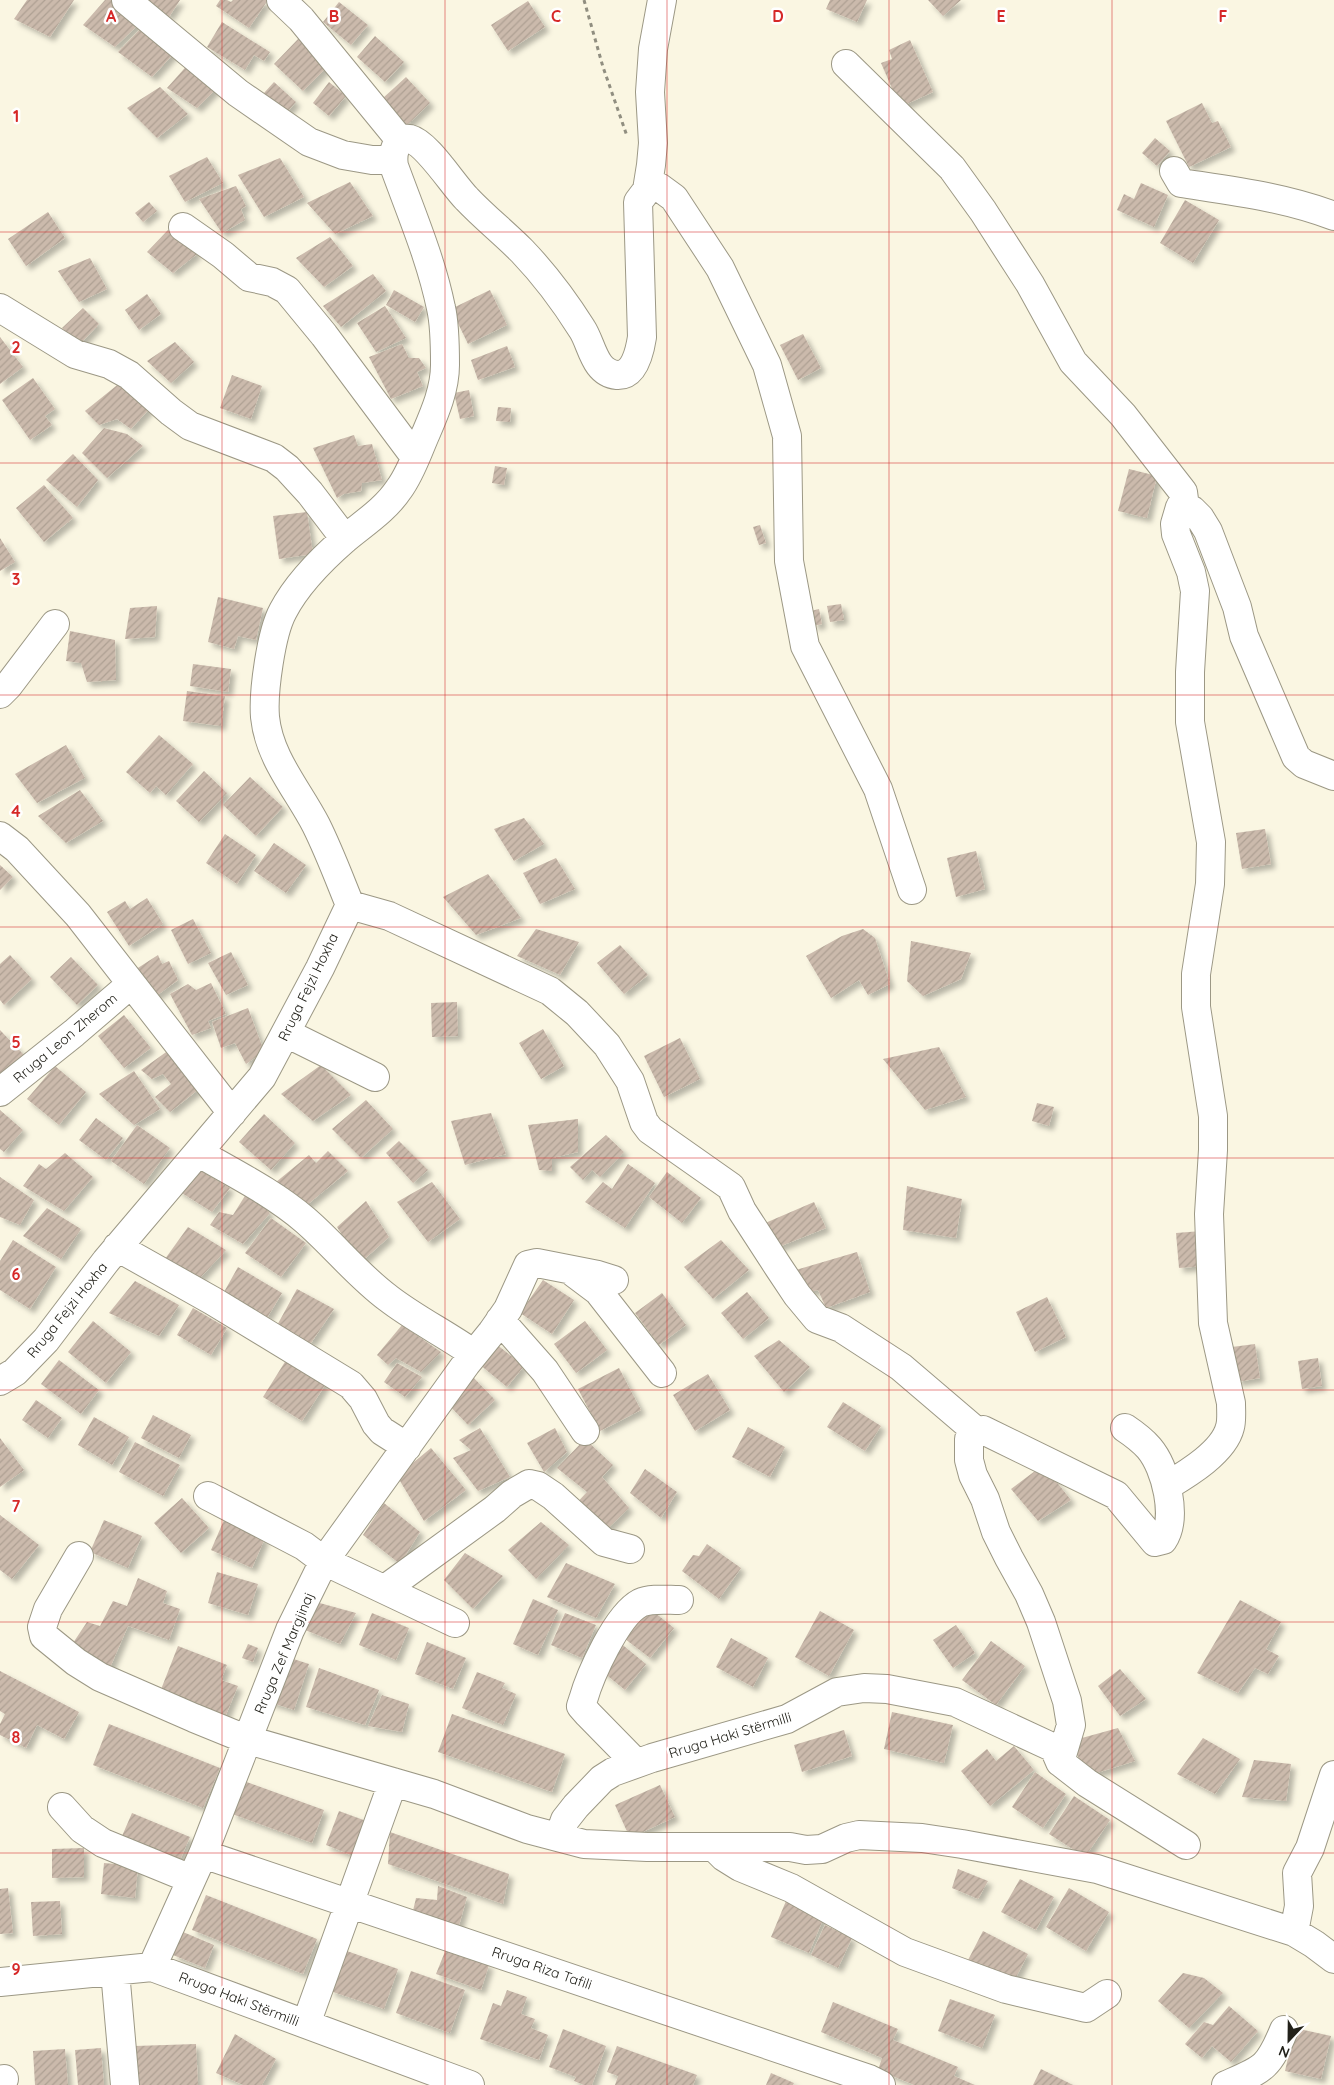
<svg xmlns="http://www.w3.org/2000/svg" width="1334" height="2085" font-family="Quicksand,sans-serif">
	<defs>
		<pattern id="building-hatch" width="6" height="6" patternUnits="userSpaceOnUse" patternTransform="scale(1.25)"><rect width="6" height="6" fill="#cbbaac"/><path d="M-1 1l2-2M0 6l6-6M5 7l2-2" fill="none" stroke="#aea093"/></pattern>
		<filter id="shadow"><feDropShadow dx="4.5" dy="4.5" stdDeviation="2.5" flood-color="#0004"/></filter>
	</defs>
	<rect width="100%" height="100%" fill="#faf6e2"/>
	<!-- building -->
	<path fill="url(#building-hatch)" filter="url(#shadow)" d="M27,0H74L50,37L14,19Z
		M105,0H116L142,21L115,47L83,25Z
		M143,0H180L169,17Z
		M220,0H227L231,2L233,0H268L249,28L216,6Z
		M830,0H867L857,22L826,9Z
		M928,0H961L943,16Z
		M528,1L545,27L508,51L491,25Z
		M339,2L368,25L351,45L323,22Z
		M222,22L270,52L264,61L254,55L245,70L207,47Z
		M145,24L178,49L152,77L118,52Z
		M375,36L404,62L385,82L357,57Z
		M299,38L328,66L303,91L274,64Z
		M910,40L933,92L900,107L881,63L892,59L889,50Z
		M191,61L222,83L197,108L167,88Z
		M406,77L430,103L407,125L382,99Z
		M274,82L296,102L286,113L264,93Z
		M329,82L346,96L329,116L313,103Z
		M160,87L188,114L157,138L127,108Z
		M1202,103L1212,123L1218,121L1231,147L1189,167L1166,121Z
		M1155,138L1170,151L1157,166L1142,153Z
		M207,157L223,183L185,202L169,176Z
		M280,158L304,197L264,217L238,175Z
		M350,182L373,216L335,234L307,203Z
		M1141,183L1168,195L1154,227L1117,210L1124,194L1134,199Z
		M236,186L246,206L241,209L245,220L222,233L199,199Z
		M1185,200L1219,220L1193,263L1160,243Z
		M149,202L157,211L143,222L135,213Z
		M48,212L65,238L26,266L8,239Z
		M168,230L192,244L197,254L173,273L147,252Z
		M330,237L353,266L324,287L296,258Z
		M90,258L107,289L79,302L58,271Z
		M373,274L386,291L341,327L323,306Z
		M394,290L424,307L415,322L386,305Z
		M490,290L507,325L468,344L451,309Z
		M147,294L161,314L139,330L125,310Z
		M385,306L406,338L376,352L357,323Z
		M83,308L99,324L79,345L62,328Z
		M803,334L821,368L798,380L780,345Z
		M0,337L23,367L0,384Z
		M175,342L194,362L171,383L147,361Z
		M402,344L409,358H419L426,368L417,372L423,386L391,399L369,357Z
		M507,346L515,367L478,380L471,360Z
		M232,375L262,386L251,419L220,408Z
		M33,378L55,409L45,416L52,425L30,440L2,400Z
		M121,382L150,408L131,429L117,419L99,425L85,411Z
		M469,390L474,416L460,419L454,393Z
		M498,407L511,408L510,422L496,421Z
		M104,428L127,434L143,446L107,478L82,453Z
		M354,435L358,446L372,444L382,480L362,483L361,491L344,494L337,498L313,448Z
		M73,454L98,480L77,507L46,480Z
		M495,466L507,468L504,485L492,483Z
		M1129,469L1157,476L1147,518L1118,511Z
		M44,485L73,518L44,542L16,508Z
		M307,512L313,554L279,559L273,516Z
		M760,525L766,543L759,545L753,527Z
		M0,538L15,562L0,571Z
		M218,597L263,608L256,640L238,636L234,649L208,642Z
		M841,604L844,620L830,622L827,606Z
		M157,606L155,637L125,639L130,608Z
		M819,609L822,624L814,626L811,611Z
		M70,631L115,640L116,680L87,682L81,663L66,661Z
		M193,664L231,669L228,692L190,686Z
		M187,691L225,696L221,726L183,721Z
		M159,735L193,764L166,795L156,786L150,793L126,772Z
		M66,745L85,778L37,803L15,774Z
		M204,771L227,793L199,822L176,801Z
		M250,777L283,807L256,836L223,805Z
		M80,790L103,821L66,843L38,816Z
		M524,818L544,844L514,861L494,829Z
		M1265,829L1271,864L1242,869L1236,833Z
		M225,834L256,855L237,884L206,863Z
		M274,843L306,865L286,893L254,871Z
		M976,851L985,889L956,897L947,858Z
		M556,858L575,889L540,904L523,873Z
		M0,865L13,877L0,890Z
		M488,874L521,918L476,935L443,897Z
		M147,898L163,924L129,946L107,912L125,901L130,909Z
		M193,919L211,953L188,964L171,930Z
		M536,929L579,942L560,975L517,956Z
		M863,929L875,938L890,984L868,995L859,980L831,998L806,956L842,936Z
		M911,941L971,953L961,979L923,996L907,981Z
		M620,945L648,975L624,994L597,963Z
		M231,952L248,985L226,995L208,963Z
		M10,955L32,979L4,1005L0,1000V964Z
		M158,955L162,964L169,961L178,980L152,999L127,975Z
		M71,957L98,985L77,1005L50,977Z
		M211,983L226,1014L208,1021L211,1028L192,1035L170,994L188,984L196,990Z
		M457,1002L458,1036L432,1037L431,1003Z
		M248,1008L264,1051L246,1064L235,1043L221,1048L212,1022Z
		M124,1015L151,1048L124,1068L98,1036Z
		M543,1029L564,1066L541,1079L519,1043Z
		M0,1030L24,1055L0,1077Z
		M680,1038L700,1079L664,1097L644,1056Z
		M939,1047L966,1097L925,1110L883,1059Z
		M169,1050L199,1089L170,1112L155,1097L171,1084L163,1074L152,1079L141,1070Z
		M321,1065L351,1095L313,1121L281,1094Z
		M55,1066L86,1092L59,1125L27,1099Z
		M134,1071L160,1109L134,1125L99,1094Z
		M366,1100L393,1129L361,1158L332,1129Z
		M1037,1103L1054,1107L1049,1126L1032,1121Z
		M0,1110L23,1130L4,1152L0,1149Z
		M491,1113L506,1154L465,1165L451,1121Z
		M264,1114L295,1143L271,1170L239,1142Z
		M96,1118L123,1138L106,1160L79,1140Z
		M578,1119V1152L552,1158V1171L539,1170L528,1125Z
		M137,1125L170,1148L144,1184L111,1161Z
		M606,1135L624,1152L600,1177L592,1170L583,1180L570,1167Z
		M399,1141L428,1170L413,1183L386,1153Z
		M328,1151L348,1171L302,1209L270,1187L309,1155L316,1163Z
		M65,1153L93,1177L64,1211L23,1186L39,1164L46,1169Z
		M628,1164L655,1183L625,1228L585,1202L603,1182L612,1189Z
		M196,1168L230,1188L212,1212L177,1190Z
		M667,1172L701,1198L682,1223L649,1197Z
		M0,1177L34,1200L20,1225L0,1217Z
		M432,1182L460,1219L428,1242L397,1202Z
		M907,1186L962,1199L956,1238L903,1230Z
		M248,1191L270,1213L243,1244L210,1225L219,1212L233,1215Z
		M366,1201L389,1237L360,1263L337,1227Z
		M814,1202L826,1228L776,1248L756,1227Z
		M47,1208L81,1229L61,1259L23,1236Z
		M271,1218L306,1243L281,1277L245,1253Z
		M188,1227L226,1250L199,1279L165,1259Z
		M1202,1231L1205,1266L1179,1268L1176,1233Z
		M13,1240L56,1267L30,1309L0,1290V1261Z
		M721,1240L749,1270L713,1299L684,1267Z
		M857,1252L870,1292L826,1308L818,1290L801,1294L789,1272Z
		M238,1267L282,1293L267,1318L224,1292Z
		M543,1280L574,1300L552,1334L520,1313Z
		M135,1281L179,1305L159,1336L109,1313Z
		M297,1289L334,1309L311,1343L275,1329Z
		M747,1292L769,1318L743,1339L721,1313Z
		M662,1293L686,1325L659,1345L635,1313Z
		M1047,1297L1066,1337L1035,1352L1016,1312Z
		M193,1308L227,1328L211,1355L177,1335Z
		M93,1321L131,1352L106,1383L68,1352Z
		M585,1321L607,1350L576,1373L554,1344Z
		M402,1325L441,1352L421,1372L396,1358L388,1365L377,1355Z
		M779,1340L810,1367L784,1392L754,1356Z
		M496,1344L524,1366L507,1387L479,1364Z
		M1255,1344L1260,1378L1237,1382L1232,1347Z
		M288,1357L327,1382L302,1421L263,1397Z
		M1318,1358L1322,1386L1302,1389L1298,1361Z
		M59,1360L99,1390L81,1414L41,1384Z
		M397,1363L422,1377L405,1397L384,1382Z
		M619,1368L641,1410L600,1431L578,1389Z
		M708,1374L730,1410L695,1431L673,1395Z
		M473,1377L495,1400L468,1425L446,1402Z
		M36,1400L62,1418L48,1438L22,1420Z
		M843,1402L881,1426L865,1451L827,1427Z
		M153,1415L191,1435L179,1458L141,1438Z
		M94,1417L129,1437L112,1465L78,1445Z
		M748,1427L785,1447L770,1477L732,1457Z
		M480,1428L510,1477L478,1491L453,1458L471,1450L459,1440Z
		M555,1428L567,1452L544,1472L527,1443Z
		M0,1438L24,1470L0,1487Z
		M585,1439L613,1465L602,1477L629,1508L605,1531L572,1508L587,1492L557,1468Z
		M135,1442L180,1465L163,1496L119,1472Z
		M431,1448L466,1490L424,1521L397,1476Z
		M1043,1465L1071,1500L1038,1521L1011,1489Z
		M645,1469L677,1492L661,1518L630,1493Z
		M182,1498L209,1528L181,1553L154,1523Z
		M384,1503L420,1532L400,1564L363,1535Z
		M0,1515L39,1545L12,1579L0,1570Z
		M104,1520L142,1536L128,1568L90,1552Z
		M224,1520L265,1538L252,1568L211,1550Z
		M541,1522L569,1545L536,1579L508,1550Z
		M707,1544L741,1568L719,1599L682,1571L693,1555L699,1556Z
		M465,1553L503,1576L473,1609L444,1580Z
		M566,1563L615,1584L596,1618L547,1597Z
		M217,1572L258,1584L248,1615L208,1603Z
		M138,1578L167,1591L163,1603L180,1609L169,1640L128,1626L109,1670L69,1649L87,1622L100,1626L113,1601L127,1606Z
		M533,1599L558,1610L538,1655L513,1644Z
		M1240,1600L1281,1622L1266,1649L1279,1656L1268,1674L1255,1668L1238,1693L1197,1673Z
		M316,1602L356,1613L340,1644L305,1630Z
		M649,1608L674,1628L650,1658L625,1639Z
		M820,1611L854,1630L829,1676L795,1657Z
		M372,1613L409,1628L396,1660L359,1645Z
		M565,1613L596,1625L582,1658L551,1645Z
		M956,1625L975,1653L953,1668L933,1640Z
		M731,1638L768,1658L753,1687L716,1667Z
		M991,1641L1025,1666L996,1705L962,1680Z
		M427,1642L466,1658L453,1689L415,1674Z
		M619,1642L646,1664L625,1690L598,1668Z
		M248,1644L258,1648L253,1662L242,1658Z
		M178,1646L227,1665L221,1680L238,1686L225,1717L160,1692Z
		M284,1656L309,1664L294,1710L269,1702Z
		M319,1668L379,1690L365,1725L306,1707Z
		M1120,1669L1146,1699L1120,1716L1098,1686Z
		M0,1671L79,1712L64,1739L37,1725L26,1748L0,1735V1724L5,1714L0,1711Z
		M477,1672L505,1683L502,1688L516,1694L503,1725L462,1708Z
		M382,1695L409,1704L402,1732L368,1726Z
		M892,1712L953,1725L944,1763L884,1749Z
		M452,1714L565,1754L552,1792L438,1752Z
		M109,1724L220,1768L203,1808L93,1765Z
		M1118,1728L1135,1761L1087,1776L1071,1741Z
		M844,1730L852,1756L802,1772L794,1745Z
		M1203,1738L1240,1759L1215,1794L1177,1774Z
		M1014,1746L1034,1770L990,1806L961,1771L987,1749L996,1761Z
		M1254,1760L1291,1764L1286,1801L1242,1797Z
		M1035,1772L1066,1794L1043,1828L1012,1807Z
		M244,1781L324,1810L312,1843L232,1814Z
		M660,1785L675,1817L630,1838L615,1805Z
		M1074,1796L1110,1820L1085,1857L1049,1834Z
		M339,1811L369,1822L356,1857L326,1845Z
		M132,1813L190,1837L177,1867L119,1843Z
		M390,1832L509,1874L503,1904L388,1864Z
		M84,1848V1877L52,1878V1849Z
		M104,1863L138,1866L135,1898L101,1894Z
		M958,1869L988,1881L978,1899L952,1888Z
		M1020,1879L1054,1897L1036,1930L1001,1912Z
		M438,1886L467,1897L458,1929L412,1915L416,1898L437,1900Z
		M8,1888L13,1933L0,1934V1889Z
		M1069,1888L1109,1912L1086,1951L1046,1927Z
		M206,1895L317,1939L303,1974L192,1930Z
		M60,1901L62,1934L33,1936L31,1902Z
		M786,1901L824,1917L809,1953L771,1937Z
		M825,1925L852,1938L838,1968L811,1955Z
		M983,1931L1028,1954L1012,1985L967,1962Z
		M183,1932L214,1945L205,1968L173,1955Z
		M446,1949L489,1965L481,1990L436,1974Z
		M344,1950L398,1969L384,2009L330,1991Z
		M411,1971L465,1990L450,2033L396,2013Z
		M1183,1973L1204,1978L1223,1993L1189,2028L1158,2001Z
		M507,1990L527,1997L521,2014L535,2019L531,2028L548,2035L539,2060L480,2039L493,2003L501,2006Z
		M950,1999L995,2015L982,2048L938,2031Z
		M833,2002L898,2029L893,2040L958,2067L954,2076L975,2085H914L878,2070L882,2058L821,2032Z
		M1229,2006L1258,2031L1231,2062L1212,2046L1202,2058L1185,2044L1204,2022L1213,2025Z
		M1295,2028L1331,2036L1321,2079L1285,2071Z
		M563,2029L606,2046L592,2085H584L574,2081L576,2077L549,2067Z
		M235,2034L276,2059L262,2085H243L216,2073Z
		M196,2044L198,2085H137L135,2046Z
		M617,2046L697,2075L693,2085H615L618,2076L607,2072Z
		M101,2048L104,2085H78L75,2050Z
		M65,2049L68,2085H35L33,2051Z
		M1041,2069L1073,2085H1033Z
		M771,2073L794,2083L793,2085H766Z"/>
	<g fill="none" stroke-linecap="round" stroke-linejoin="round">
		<defs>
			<path id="minor" d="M126,0L238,93L309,142L343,155L372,160H393
				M281,0L301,19L400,140
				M846,64L952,168L983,211L1030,284L1073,362L1123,415L1183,492L1185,507
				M1174,171L1181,183C1233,191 1284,197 1334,216
				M647,190L659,187L674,198L720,268L767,365L787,436L789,561L805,646L878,789L912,890
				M183,227L223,255L249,277L272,282L287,290L324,335L415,457
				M0,308L75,354L109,364L129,375L171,412L190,426L274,458L287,468L310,493L345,539
				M1185,507L1192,510L1200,518L1208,531L1237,607L1244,636L1296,757L1304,764L1334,776
				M0,694L8,686L55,624
				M0,836L17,849L78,915L232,1113
				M350,905L389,916L550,991L577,1013L607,1045L630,1081L644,1122L650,1130L731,1187L742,1211L779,1268L797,1295L817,1319L841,1328L901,1367L976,1431
				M286,1033L375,1077
				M0,1092L74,1033L131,984
				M199,1153C235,1174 272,1192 305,1220C334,1245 357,1275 388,1298C415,1319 446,1334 474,1354
				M117,1247L213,1301L351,1385L363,1399L376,1424L382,1431L407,1447
				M574,1273L598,1291L662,1373
				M500,1320L545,1371L585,1431
				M0,1381L15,1372L46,1340L106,1261L262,1077L320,968L350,905C339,878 329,851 316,825C298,790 269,758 265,717C263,692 271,633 283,611C297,584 322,559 345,539C364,523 385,510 399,489C411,473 418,451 426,433C435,412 445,389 445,365C445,347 445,325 441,308C431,259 411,213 394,166C392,155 395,136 410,139C427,143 453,185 467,199C484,217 504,233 522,251C544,274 565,302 582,329C592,344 594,373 617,375C635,376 640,350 642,337L638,202L647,190L651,165L653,143L650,92L653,49L662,0
				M1167,1486C1187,1474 1224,1452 1230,1427C1232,1420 1231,1411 1231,1403L1213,1323L1209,1214L1213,1150V1116L1196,1007V974L1210,884L1211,842L1190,722V672L1195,591L1191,572L1176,534L1175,524L1180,507H1185
				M208,1496L304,1546L324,1561L455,1623
				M79,1556L48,1609L42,1627L44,1636L76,1662L100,1677L194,1718L248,1740L434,1794L527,1829L584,1844L647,1847H790L806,1850L822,1849L846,1838L859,1835L922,1838L962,1844L1097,1869L1294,1932L1314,1944L1334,1959
				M385,1589L495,1509L512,1494L529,1484L538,1486L553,1496L604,1542L630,1549
				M1060,1762L1071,1725L1067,1701L1041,1622L1029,1594L1009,1558L996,1532L985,1499L973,1475L969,1460V1439L973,1433L983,1430L1116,1495L1155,1542L1163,1540C1178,1518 1166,1468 1149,1448C1142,1440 1134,1434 1125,1428
				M636,1763L588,1714L581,1706L583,1700C590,1675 617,1615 640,1603C651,1598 667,1600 679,1600
				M62,1807L82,1829L103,1843L191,1879
				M559,1837L565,1820L576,1806L602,1779L613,1772L652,1758L787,1719L837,1692L864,1688L887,1689L955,1702L1054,1748L1060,1762L1087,1783L1186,1845
				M714,1847L724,1857L740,1867L791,1888L905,1952L1006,1989L1086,2008L1107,1994
				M203,1854L869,2079L881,2085
				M1294,1932L1299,1906L1297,1873L1310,1848L1334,1775
				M152,1967L203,1854L290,1630L324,1561L466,1364L492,1332L508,1309L528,1265L537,1263L598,1275L614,1280
				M115,1971L125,2085
				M0,1982L152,1967L470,2085
				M306,2024L393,1782
				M0,2083L4,2079
				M1226,2085C1263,2069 1268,2069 1284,2030"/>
		</defs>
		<!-- minor casing -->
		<use href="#minor" stroke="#9c9885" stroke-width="30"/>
		<!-- path -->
		<path stroke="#908e80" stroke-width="3" stroke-dasharray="4 4" stroke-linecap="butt" d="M584,0L603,67L627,136"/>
		<!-- minor -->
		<use href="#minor" stroke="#fff" stroke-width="28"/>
	</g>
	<!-- grid -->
	<path fill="none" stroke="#d62828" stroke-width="1" stroke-opacity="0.55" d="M222,0V2085M445,0V2085M667,0V2085M889,0V2085M1112,0V2085M0,232H1334M0,463H1334M0,695H1334M0,927H1334M0,1158H1334M0,1390H1334M0,1622H1334M0,1853H1334"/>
	<g text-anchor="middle" stroke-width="5" stroke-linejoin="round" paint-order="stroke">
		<!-- street labels -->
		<g font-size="14" fill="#22211a" stroke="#fff">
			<text transform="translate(308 987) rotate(-64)" y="5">Rruga Fejzi Hoxha</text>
			<text transform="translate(65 1038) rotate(-40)" y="5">Rruga Leon Zherom</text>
			<text transform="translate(67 1310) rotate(-51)" y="5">Rruga Fejzi Hoxha</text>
			<text transform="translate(284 1653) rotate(-67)" y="5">Rruga Zef Margjinaj</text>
			<text transform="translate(730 1735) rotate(-17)" y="5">Rruga Haki Stërmilli</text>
			<text transform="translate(542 1968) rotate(19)" y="5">Rruga Riza Tafili</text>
			<text transform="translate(239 1999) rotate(21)" y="5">Rruga Haki Stërmilli</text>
		</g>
	</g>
	<g font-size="16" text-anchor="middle" font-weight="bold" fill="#d62828" stroke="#fff" stroke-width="5" stroke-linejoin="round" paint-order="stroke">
		<text x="111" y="22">A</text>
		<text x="334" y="22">B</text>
		<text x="556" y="22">C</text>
		<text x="778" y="22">D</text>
		<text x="1001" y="22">E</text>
		<text x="1223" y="22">F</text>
		<text x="16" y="122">1</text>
		<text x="16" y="353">2</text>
		<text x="16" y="585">3</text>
		<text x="16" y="817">4</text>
		<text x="16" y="1048">5</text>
		<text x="16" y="1280">6</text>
		<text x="16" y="1512">7</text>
		<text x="16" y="1743">8</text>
		<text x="16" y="1975">9</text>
	</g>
	<!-- north arrow -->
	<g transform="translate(1289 2040) rotate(202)" stroke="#ffffff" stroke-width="4" paint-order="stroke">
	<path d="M0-4L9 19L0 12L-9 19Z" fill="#22211a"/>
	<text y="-8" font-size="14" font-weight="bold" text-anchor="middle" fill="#22211a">N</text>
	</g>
</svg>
